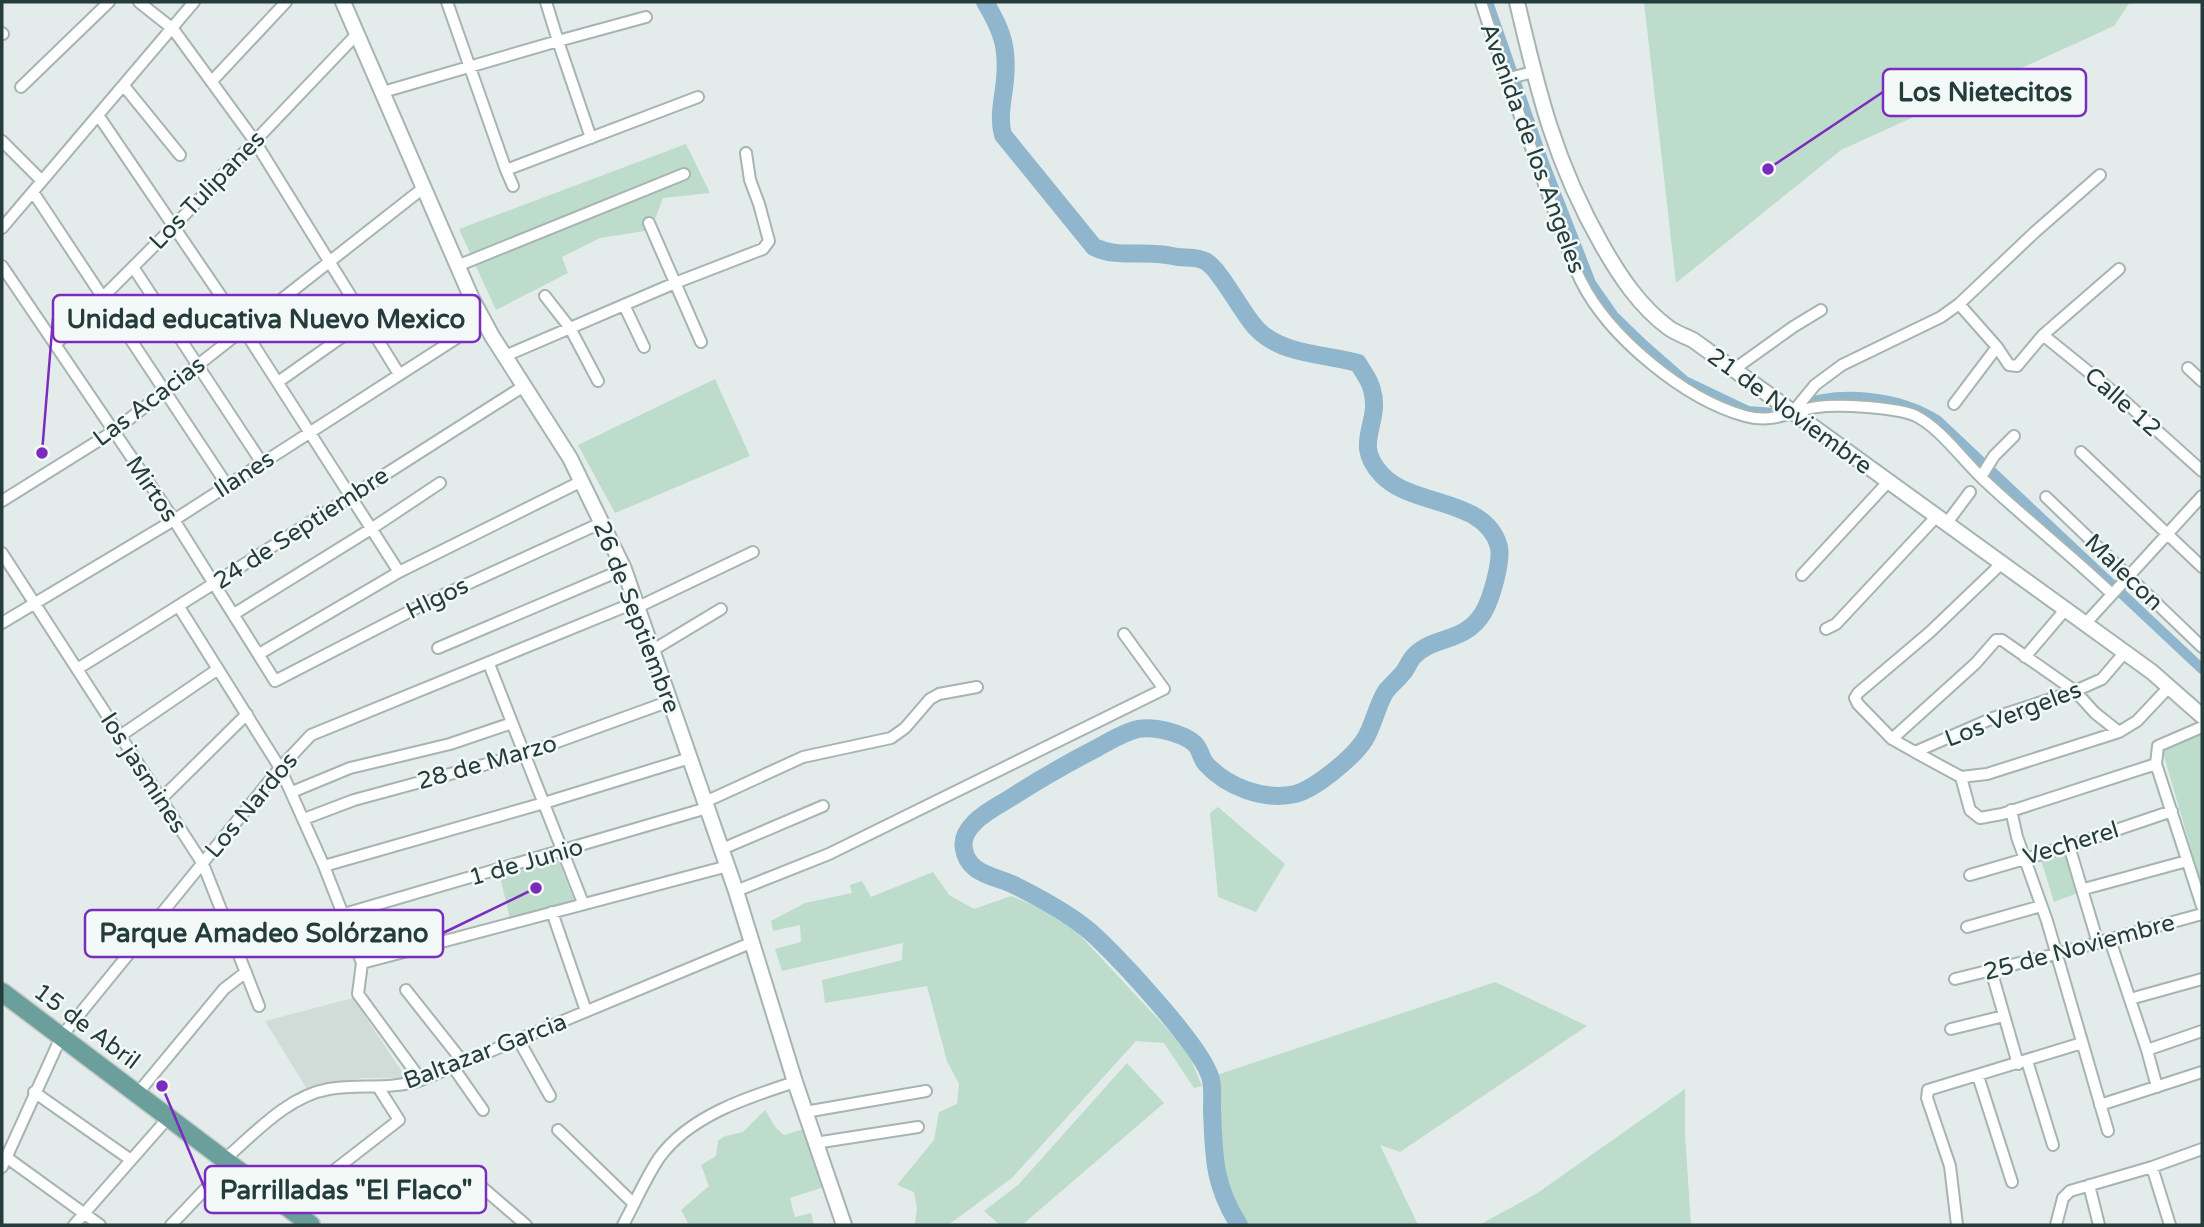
<svg xmlns="http://www.w3.org/2000/svg" width="2204" height="1227" font-family="'Varela Round',sans-serif">
	<rect width="100%" height="100%" fill="#e3ecea"/>
	<!-- built -->
	<path fill="#d1dcd9" d="M353,998L406,1078H361L307,1089L265,1021Z"/>
	<!-- green -->
	<path fill="#bddccc" d="M1644,2H2130L2114,26L1841,150L1676,283Z
		M686,144L710,193L663,198L651,230L600,238L562,257L568,273L496,310L459,229Z
		M715,379L750,456L615,513L578,445Z
		M2202,733V887L2162,749L2190,734Z
		M1218,807L1285,864L1256,912L1218,897L1210,813Z
		M2067,853L2083,891L2054,902L2041,860Z
		M557,857L574,900L510,919L500,876Z
		M933,872L949,895L974,909L1011,896L1040,908L1075,930L1187,1050L1202,1086L1194,1088L1164,1043L1136,1041L1012,1178L948,1225H915L917,1208L914,1192L897,1185L934,1140L939,1112L957,1104L959,1084L947,1061L927,986L825,1003L822,980L902,960L903,943L782,971L775,949L801,942L800,925L773,931L771,921L805,903L852,893L850,885L862,881L871,897Z
		M1495,982L1587,1026L1400,1152L1380,1145L1418,1225H1240L1222,1192L1213,1130L1211,1077Z
		M1127,1063L1164,1103L1022,1225H1000L984,1211L1018,1185Z
		M1685,1089V1134L1691,1225H1479L1536,1194Z
		M765,1110L776,1128L784,1135L804,1129L824,1187L790,1198L795,1217L811,1213L814,1225H689L681,1210L709,1186L701,1165L716,1156L718,1141L725,1136L743,1132Z"/>
	<g fill="none" stroke-linecap="round" stroke-linejoin="round">
		<!-- canal -->
		<path stroke="#8fb6cd" stroke-width="10" d="M1488,2L1543,160L1591,283L1614,316L1644,345L1685,381L1748,411L1774,413
			M1796,406C1840,390 1897,395 1937,420L2202,669"/>
		<!-- river -->
		<path stroke="#8fb6cd" stroke-width="18" d="M985,2C1002,30 1008,47 1005,80C1003,100 998,117 1003,135L1094,247C1115,257 1134,252 1157,254C1164,254 1171,256 1178,257C1187,258 1198,257 1205,261C1220,268 1242,314 1257,329C1282,355 1326,354 1358,363C1363,372 1370,380 1372,390C1382,424 1351,443 1382,475C1413,508 1486,497 1499,547C1502,562 1491,600 1483,613C1464,644 1434,635 1414,656C1409,661 1407,669 1402,674C1397,680 1391,685 1386,691C1377,705 1374,724 1365,739C1354,757 1315,789 1295,794C1264,801 1227,787 1206,764C1200,757 1201,750 1195,744C1183,733 1154,726 1138,729C1124,732 1110,741 1097,748C1068,763 1040,779 1012,797C995,808 959,824 964,849C965,856 969,863 975,868C986,877 1003,879 1016,886C1040,898 1066,912 1087,929C1104,943 1120,961 1135,977C1153,997 1206,1055 1211,1080C1213,1089 1212,1100 1212,1110C1214,1156 1213,1184 1239,1225"/>
		<defs>
			<path id="minor" d="M139,2L173,29L254,140L399,374
				M447,2L506,170L698,97
				M1481,2C1501,64 1523,125 1545,187C1557,218 1566,251 1581,281C1609,337 1684,399 1745,416C1774,424 1789,411 1817,407C1838,404 1897,407 1916,416C1940,428 1962,459 1982,478C2024,518 2070,554 2112,594
				M2,33L3,34
				M1506,79L1533,72
				M213,80L286,2
				M124,86L180,155
				M21,87L109,2
				M383,92L558,41L546,2
				M98,115L244,330L399,572
				M591,138L558,41L646,17
				M2,141L42,181
				M506,170L513,186
				M33,192L227,485
				M649,223L701,342
				M2,228L194,2
				M2,266L174,520L275,681L430,601L603,522
				M457,266L684,174
				M133,267L262,463
				M545,296L570,328L598,381
				M1959,304L1997,347L2009,365L2017,366L2043,335L2119,269
				M624,305L644,347
				M2043,335L2122,399L2202,471
				M55,345L173,227L358,33
				M505,356L675,283L763,249L769,241L759,204L750,180L746,153
				M2188,368L2202,381
				M1733,370L1793,327L1821,310
				M278,382L366,320
				M1954,404L1997,347
				M1793,412L1815,385L1842,365L1941,317L1959,304L2035,232L2100,175
				M2081,452L2202,567
				M1981,477L1994,456L2014,436
				M2046,497L2202,647
				M2,501L114,431L422,189
				M1946,524L1970,492
				M2,553L203,864L259,1006
				M2001,564L1930,632L1858,693L1855,698L1858,704L1892,739L1915,752L1993,718L2075,691L2102,679L2125,652
				M1802,575L1888,482
				M179,607L280,768L324,866L362,963L358,994L421,1080
				M638,607L753,552
				M234,614L371,529L440,483
				M2,623L174,520L483,321
				M2085,624L2202,496
				M1826,629L1836,624L1936,517
				M438,648L624,569
				M653,650L721,609
				M259,654L399,572L582,481
				M2025,657L2065,610
				M489,664L583,903
				M77,669C227,577 375,480 524,386
				M2202,727L2158,746L2156,764L2202,906
				M120,736L218,669
				M1892,739L1976,663L1996,640H2002L2075,691L2095,713L2119,732
				M1915,752L1961,777L1970,810L1980,818L2002,814L2156,764
				M1961,777L1987,774L2119,732L2137,721L2170,686
				M292,792L350,768L450,744L512,723
				M161,799L247,714
				M705,802L803,757L891,738L905,728L930,699L939,694L977,687
				M2011,810L2017,837L2047,921L2108,1131
				M304,819L354,800L524,754L670,701
				M2069,846L2098,943
				M722,849L823,806
				M324,866L544,803L690,758
				M1970,875L2069,846L2172,811
				M2084,889L2187,861
				M736,891L829,854L1164,689L1124,634
				M552,912L586,1011
				M344,914L707,808
				M1967,927L2041,906
				M2110,940L2147,1050L2157,1087
				M362,963L728,866
				M1991,970L2018,1064
				M1955,979L2056,954L2202,914
				M406,990L463,1062
				M2130,999L2202,979
				M1951,1029L2004,1016
				M518,1039L550,1096
				M2147,1050L2202,1031
				M2027,1061L2053,1145
				M453,1067L483,1110
				M1978,1076L2012,1182
				M34,1092L131,1160
				M137,1094L224,989L246,972
				M2100,1105L2202,1072
				M805,1112L926,1091
				M558,1130L634,1204
				M815,1143L918,1127
				M6,1157L100,1225
				M225,1159C255,1133 288,1096 329,1089C360,1084 391,1090 421,1080L753,942
				M2,1167L61,1037L280,768L311,735L636,602
				M2152,1167L2170,1225
				M476,1182L526,1225
				M2089,1185L2099,1225
				M287,1207L399,1120L378,1087
				M74,1225L168,1118
				M171,1225L230,1163
				M623,1225C635,1203 645,1179 659,1158C689,1116 748,1097 795,1082
				M1957,1225L1950,1166L1927,1098L1928,1090L2082,1043
				M2056,1225L2063,1198L2070,1191L2152,1167L2202,1149"/>
			<path id="tertiary" d="M343,2L472,299L492,336L570,458L624,569L736,891L795,1082L844,1225
				M1517,2C1538,92 1555,163 1602,245C1619,275 1640,307 1669,328C1676,333 1685,336 1693,340L2152,672L2202,716"/>
			<path id="primary" d="M2,992L311,1225"/>
		</defs>
		<!-- minor casing -->
		<use href="#minor" stroke="#a6b4b2" stroke-width="14"/>
		<!-- tertiary casing -->
		<use href="#tertiary" stroke="#a6b4b2" stroke-width="18"/>
		<!-- primary casing -->
		<use href="#primary" stroke="#c2c8c8" stroke-width="21"/>
		<!-- minor -->
		<use href="#minor" stroke="#fff" stroke-width="10"/>
		<!-- tertiary -->
		<use href="#tertiary" stroke="#fff" stroke-width="14"/>
		<!-- primary -->
		<use href="#primary" stroke="#6a9f9c" stroke-width="18"/>
	</g>
	<g text-anchor="middle" stroke-width="5" stroke-linejoin="round" paint-order="stroke">
		<!-- street labels -->
		<g font-size="24" fill="#243c3b" stroke="#f3f9f7">
			<text transform="translate(1533 148) rotate(70)" y="8">Avenida de los Angeles</text>
			<text transform="translate(207 190) rotate(-46)" y="8">Los Tulipanes</text>
			<text transform="translate(149 401) rotate(-37)" y="8">Las Acacias</text>
			<text transform="translate(2123 402) rotate(41)" y="8">Calle 12</text>
			<text transform="translate(1790 411) rotate(36)" y="8">21 de Noviembre</text>
			<text transform="translate(244 474) rotate(-33)" y="8">Ilanes</text>
			<text transform="translate(152 489) rotate(56)" y="8">Mirtos</text>
			<text transform="translate(301 528) rotate(-33)" y="8">24 de Septiembre</text>
			<text transform="translate(2124 572) rotate(44)" y="8">Malecon</text>
			<text transform="translate(437 598) rotate(-26)" y="8">HIgos</text>
			<text transform="translate(637 617) rotate(69)" y="8">26 de Septiembre</text>
			<text transform="translate(2013 714) rotate(-21)" y="8">Los Vergeles</text>
			<text transform="translate(487 762) rotate(-16)" y="8">28 de Marzo</text>
			<text transform="translate(144 773) rotate(57)" y="8">los jasmines</text>
			<text transform="translate(251 805) rotate(-50)" y="8">Los Nardos</text>
			<text transform="translate(2071 843) rotate(-17)" y="8">Vecherel</text>
			<text transform="translate(526 862) rotate(-16)" y="8">1 de Junio</text>
			<text transform="translate(2079 947) rotate(-15)" y="8">25 de Noviembre</text>
			<text transform="translate(87 1026) rotate(37)" y="8">15 de Abril</text>
			<text transform="translate(485 1051) rotate(-21)" y="8">Baltazar Garcia</text>
		</g>
	</g>
	<!-- callouts -->
	<path fill="none" stroke="#7b2cbf" stroke-width="2.5" d="M1768 169L1883 92M42 453L53 318M536 888L443 933M162 1086L205 1189"/>
	<g fill="#7b2cbf" stroke="#f3f9f7" stroke-width="2.5">
		<circle cx="1768" cy="169" r="7"/>
		<circle cx="42" cy="453" r="7"/>
		<circle cx="536" cy="888" r="7"/>
		<circle cx="162" cy="1086" r="7"/>
	</g>
	<g fill="#f3f9f7" stroke="#7b2cbf" stroke-width="2.5">
		<rect x="1883" y="69" width="203" height="47" rx="7"/>
		<rect x="53" y="295" width="427" height="47" rx="7"/>
		<rect x="85" y="910" width="358" height="47" rx="7"/>
		<rect x="205" y="1166" width="281" height="47" rx="7"/>
	</g>
	<g font-size="26" text-anchor="middle" font-weight="bold" fill="#243c3b">
		<text x="1985" y="101">Los Nietecitos</text>
		<text x="266" y="328">Unidad educativa Nuevo Mexico</text>
		<text x="264" y="942">Parque Amadeo Solórzano</text>
		<text x="346" y="1199">Parrilladas "El Flaco"</text>
	</g>
	<!-- border -->
	<rect width="2204" height="1227" fill="none" stroke="#243c3b" stroke-width="7"/>
</svg>
